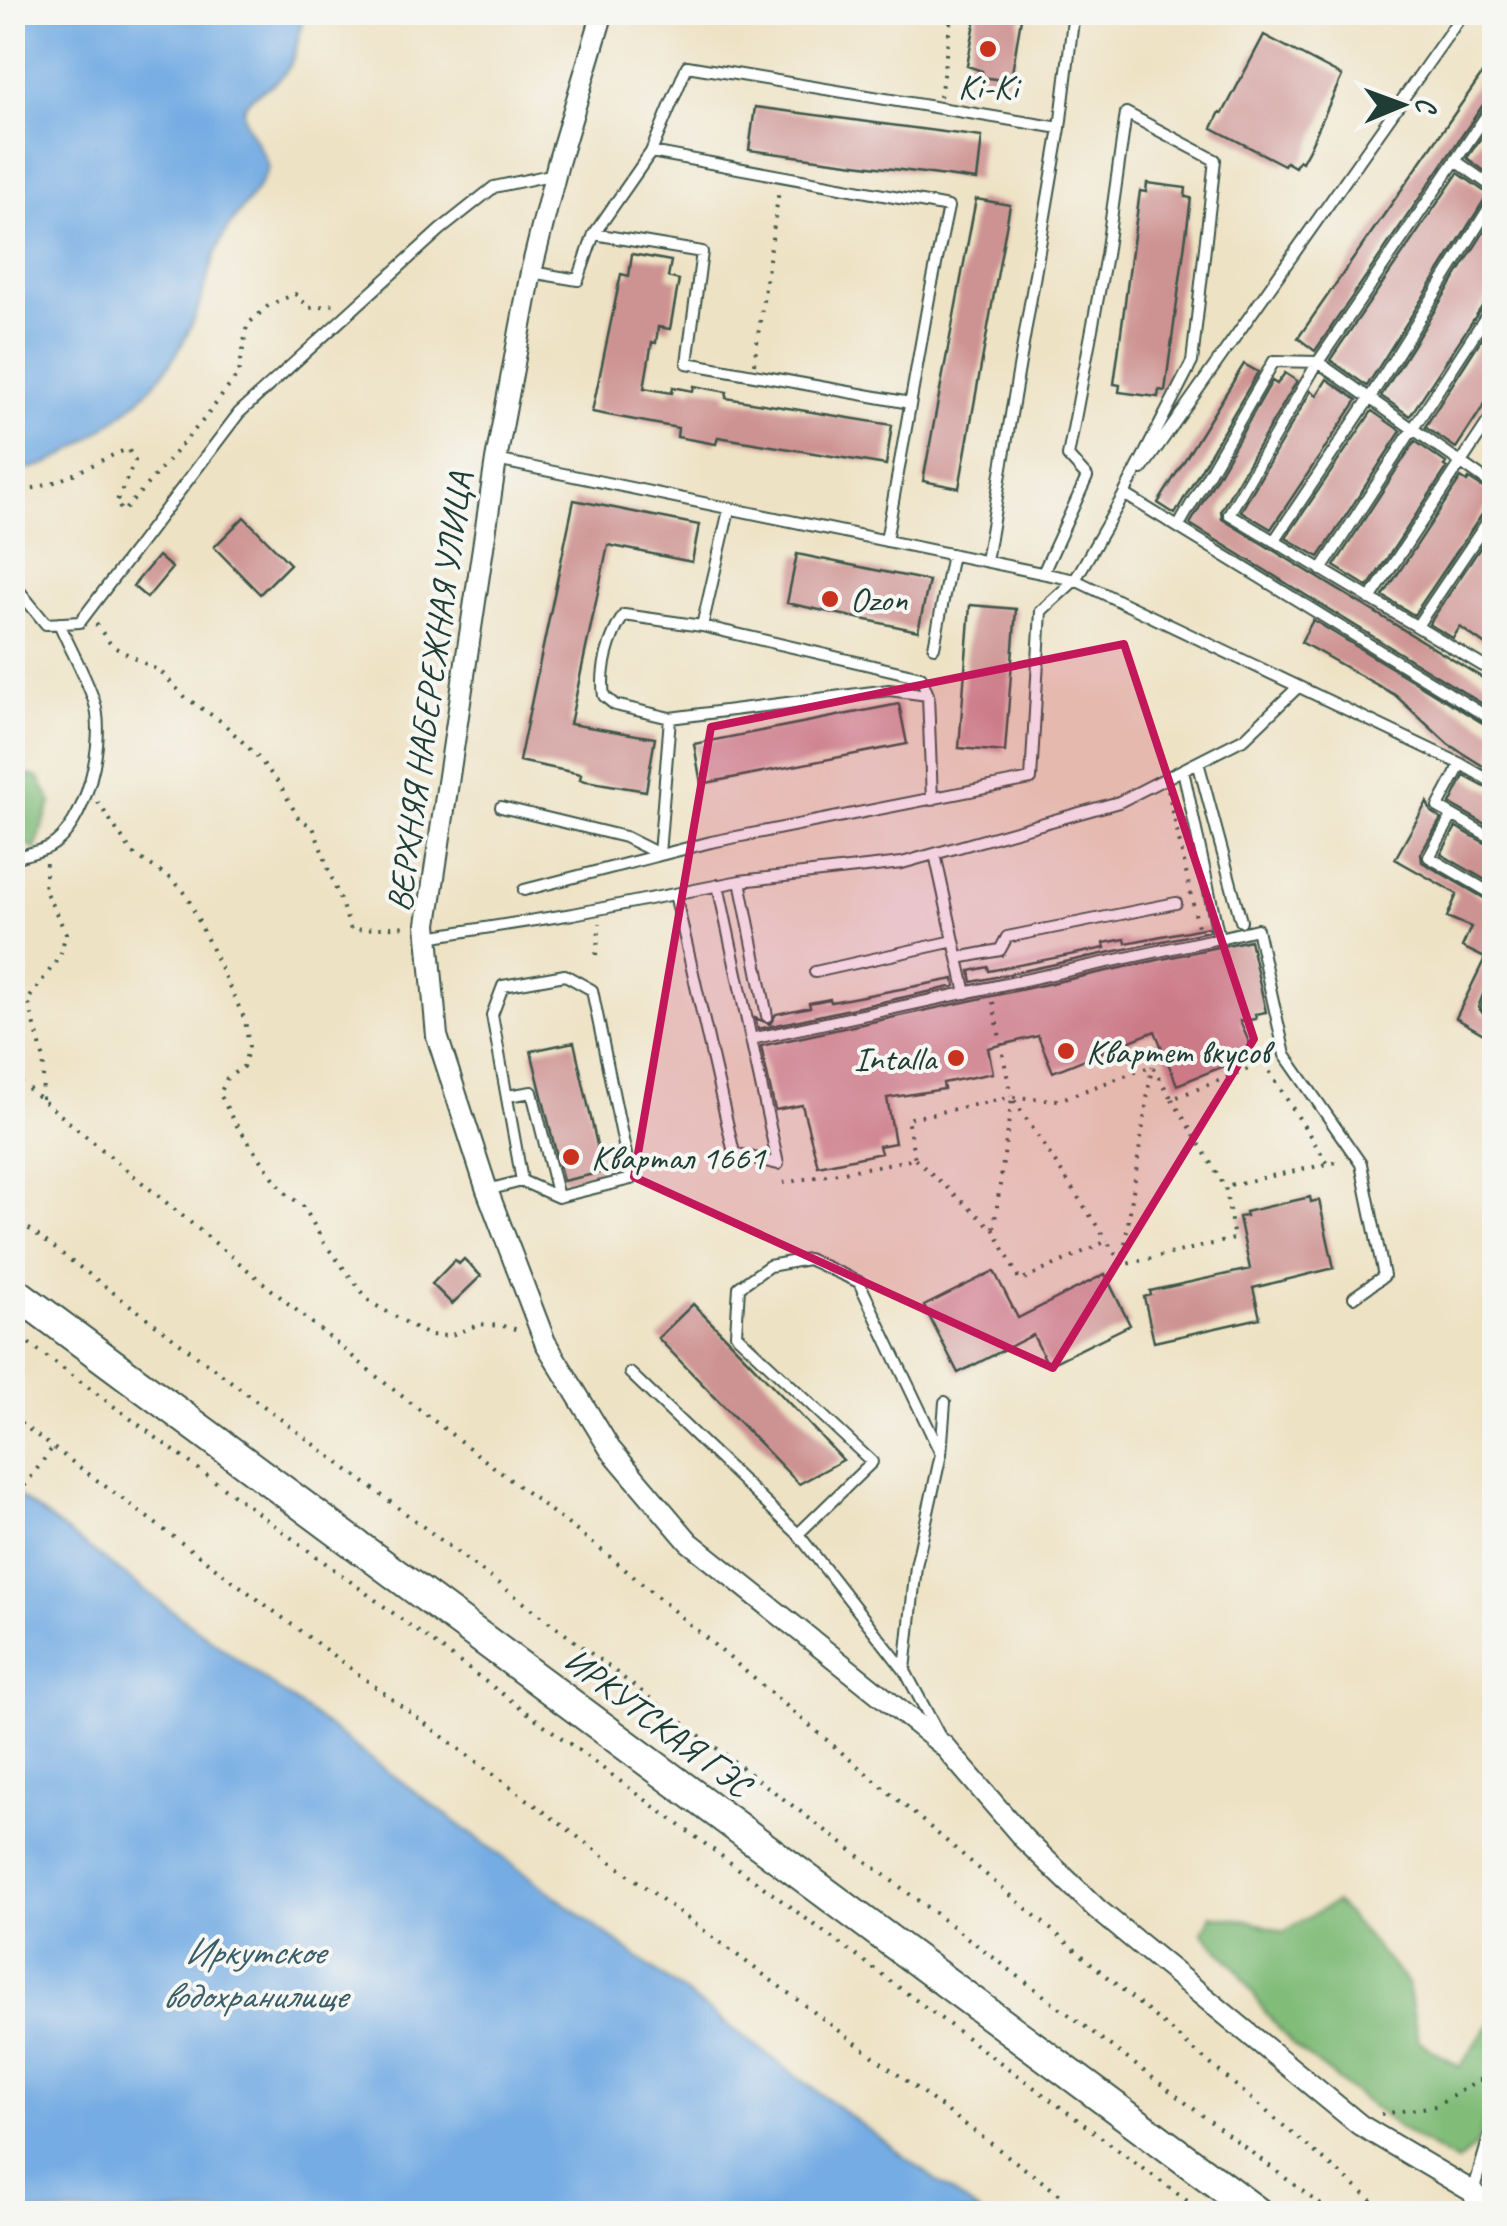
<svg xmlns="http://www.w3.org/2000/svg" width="1507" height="2226" font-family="Caveat,sans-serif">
	<rect width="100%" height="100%" fill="#f6f6f2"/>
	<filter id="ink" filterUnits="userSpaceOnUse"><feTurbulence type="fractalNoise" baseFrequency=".01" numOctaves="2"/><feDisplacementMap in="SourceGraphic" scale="20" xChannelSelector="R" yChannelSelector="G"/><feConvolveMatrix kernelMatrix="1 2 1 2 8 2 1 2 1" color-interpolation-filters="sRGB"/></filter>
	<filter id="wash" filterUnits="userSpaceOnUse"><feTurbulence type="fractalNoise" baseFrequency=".0048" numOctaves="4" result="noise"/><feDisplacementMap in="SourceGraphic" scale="40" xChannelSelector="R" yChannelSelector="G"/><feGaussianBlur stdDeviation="2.25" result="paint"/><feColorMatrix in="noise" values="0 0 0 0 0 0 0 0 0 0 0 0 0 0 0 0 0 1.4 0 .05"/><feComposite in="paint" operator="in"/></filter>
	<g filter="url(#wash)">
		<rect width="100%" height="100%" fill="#eee2c4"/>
		<!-- forest -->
		<path fill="#81bc79" stroke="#507c56" stroke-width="2.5" d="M12,771L39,778L51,802L35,850L13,835Z
			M1336,1902L1408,1984L1418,2041L1460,2067L1494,2017L1489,2102L1478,2144L1457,2162L1401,2129L1293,2045L1265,2012L1238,1970L1202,1932L1212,1915L1251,1921L1283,1932Z"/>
		<!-- water -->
		<path fill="#74ace3" stroke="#4a748c" stroke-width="2.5" d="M12,13H304C299,32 297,58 284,74C272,89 250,91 243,110C245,132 264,147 268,168C258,194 234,214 222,239C209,264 205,293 194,319C171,375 137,405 89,439C64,456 44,471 12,469Z
			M13,1492L980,2213H13Z"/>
		<g id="blocks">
			<!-- building -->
			<path fill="#cd9392" d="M977,12H1022L1012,73H1009L1007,81L983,77L982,71L967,66Z
				M1264,35L1342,76L1309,149L1302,162L1299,160L1295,167L1286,162L1284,165L1212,128L1220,112L1223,113Z
				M1494,57V95L1487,99L1315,351L1298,338Z
				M755,107L982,137L977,180L749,150Z
				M1494,119V178L1467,158Z
				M1458,173L1488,194L1367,386L1330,360Z
				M1147,183L1186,188L1185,197L1191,198L1165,391L1159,390L1158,397L1119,392L1120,385L1114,384L1140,191L1146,192Z
				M976,199L1010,205L959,488L923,481Z
				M1494,216V295L1487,299L1410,416L1381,396Z
				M632,254L671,261L668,277L679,280L670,329L658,327L656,343L652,342L644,388L672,393L673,387L693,391L694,386L727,392L726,398L892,425L886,465L718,437L716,444L677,437L678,428L592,412L621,274L629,276Z
				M1494,319V390L1456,448L1425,427Z
				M1244,364L1258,372L1175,514L1158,503Z
				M1285,373L1297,381L1221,510L1222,519L1494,685V711L1190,524L1272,381L1277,384Z
				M1327,379L1357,400L1271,529L1241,511L1311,391L1317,395Z
				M1372,411L1401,431L1319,557L1286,538Z
				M1415,441L1446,463L1444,466L1447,468L1368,587L1334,566Z
				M1461,478L1467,482L1469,479L1494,495V503L1487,507L1414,615L1383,596Z
				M574,500L699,525L692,562L608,545L570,724L655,738L646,791L580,780L581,774L519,761Z
				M244,517L290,564L260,594L214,547Z
				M1494,527V651L1460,627L1453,638L1429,624Z
				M797,554L929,581L918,631L787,603Z
				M158,556L172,568L147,598L133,586Z
				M970,605L1016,609L1005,752L959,748Z
				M1313,620L1494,730V773L1448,744L1395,695L1301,642Z
				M899,704L907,744L701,784L694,744Z
				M1464,776L1494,792V829L1450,804Z
				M1427,802L1431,812L1441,819L1421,853L1422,862L1494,904V982L1486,987L1478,1007L1484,1015L1494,1011V1040L1456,1018L1485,958L1462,947L1471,927L1447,917L1457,894L1395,859Z
				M1456,827L1494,848V885L1441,854Z
				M1208,927L1209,931L972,982L970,971L988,967L989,971L1105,948L1104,943L1125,939L1126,943Z
				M1250,940L1266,1012L1255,1014L1256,1019L1240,1021L1254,1054L1177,1085L1155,1031L1053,1072L1038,1036L1001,1045L988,1048L993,1073L943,1083L944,1089L887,1098L895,1143L879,1146L881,1153L818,1166L802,1105L775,1110L761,1046Z
				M954,979L955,986L758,1029L755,1018L770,1024L776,1014L810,1007L809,1003L830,999L831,1002Z
				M574,1042L603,1172L563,1181L531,1051Z
				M1310,1197L1311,1202L1319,1200L1334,1268L1253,1288L1260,1318L1154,1342L1144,1297L1151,1295L1150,1291L1250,1269L1239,1217L1246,1216L1245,1212Z
				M464,1259L481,1276L452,1304L432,1284L455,1260L459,1264Z
				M994,1271L1018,1318L1105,1274L1130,1325L1048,1365L1033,1335L958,1373L924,1306Z
				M693,1304L746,1358L843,1460L799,1484L658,1338Z"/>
		</g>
	</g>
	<g filter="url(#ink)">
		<use href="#blocks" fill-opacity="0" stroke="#3e564a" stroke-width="2.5"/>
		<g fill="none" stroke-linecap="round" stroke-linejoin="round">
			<defs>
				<path id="service" d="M1060,128L1074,12
					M651,152L687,66L1060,128L986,561
					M1456,161L1494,188
					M594,234L651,152L948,207L929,298L886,541
					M531,272L578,280L594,234L702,252L687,363L910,403
					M496,460L1075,580
					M1142,469L1464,12
					M1126,491L1075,580L1461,764L1494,783
					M729,510L702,626L921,677L928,695L932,800
					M1178,527L1274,361L1318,362L1494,486
					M1274,541L1369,399L1494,200
					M1321,570L1494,304
					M1043,573L1087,477L1068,456L1106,255L1126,113L1215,160L1192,362L1124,494L1494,721
					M12,582L46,624L80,622L239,413L440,230L494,187L555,174
					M1370,599L1494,413
					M702,626L624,615C609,637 600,670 604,696L615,705L670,718L889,690L928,695
					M1417,626L1494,512
					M934,647L952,554
					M1483,666L1229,514L1318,362L1494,104
					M1198,762L1241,921
					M1461,764L1438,807L1494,839
					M501,807L625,837L659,854L670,718
					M1452,816L1429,857L1494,895
					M12,859C24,854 39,852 49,847C86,828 107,738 94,701C85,674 70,649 59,623
					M740,881L767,1016
					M718,885L751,1039
					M524,890L711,842L1031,779L1041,611L1075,580
					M675,894L734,1153L778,1164L751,1039L1219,938L1183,770
					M428,937L573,914L740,881L902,863L1119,802L1245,738L1297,688
					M1219,938L1257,929L1285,1055L1361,1164L1384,1276L1354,1297
					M954,941L966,993
					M958,958L1000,950L1007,937L1176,903
					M815,972L954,941L935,854
					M1487,1007L1494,991
					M507,1096L532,1092L558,1197
					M487,1190L522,1181L558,1197L631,1179L592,990L565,975L503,986L492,1015L522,1181
					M630,1373L798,1534L905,1671L939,1735
					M798,1534L872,1462L736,1334L739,1287L769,1266L808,1259L859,1282L941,1454
					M905,1670L916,1566L941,1454L945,1402
					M1494,2120L1473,2192L1494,2195"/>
				<path id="minor" d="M603,12L558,163L531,272L496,460L427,924L437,1036L487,1190L545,1342L610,1449L689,1542L944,1746L1024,1839L1097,1909L1360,2125L1473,2192L1481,2214"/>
				<path id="secondary" d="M12,1290L1259,2214"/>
			</defs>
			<!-- service casing -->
			<use href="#service" stroke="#3e564a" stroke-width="14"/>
			<!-- minor casing -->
			<use href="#minor" stroke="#3e564a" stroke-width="24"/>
			<!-- secondary casing -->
			<use href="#secondary" stroke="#3e564a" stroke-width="34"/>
			<!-- path -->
			<path stroke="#3e564a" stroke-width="4" stroke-dasharray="2.5 8" stroke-linecap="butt" d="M940,97L952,12
				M754,364L779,190
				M12,490C51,492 92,462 128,449L135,461L116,503L123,512L205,418L239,373L247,325L269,305L295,294L310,308L336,304
				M96,624L112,646L161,672L186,698L222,722L256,755L280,785L299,819L313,827L351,930L408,926
				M1168,790L1198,927
				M98,802L132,853L172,879L186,894L245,1020L249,1047L243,1067L227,1078L220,1094L233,1120L283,1191L304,1207L324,1243L370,1302L428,1335L449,1336L480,1324L510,1327L522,1332
				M596,955L600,923
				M993,1002L1011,1096
				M1264,1063L1328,1164
				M12,1075L376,1376L609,1556L1388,2214
				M42,1099L44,1060L28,1000L60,956L66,933L44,889L46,863
				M1172,1099L1224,1185
				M915,1159L994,1230L1020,1281L1107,1241L1122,1265L1234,1239L1225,1186L1342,1161
				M783,1183L915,1159L907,1119L1012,1097L1059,1100L1152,1066L1172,1099L1271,1060
				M12,1216L1333,2214
				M994,1228L1012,1097L1107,1241
				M1122,1264L1152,1066
				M12,1331L1205,2214
				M12,1417L1086,2214
				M12,1503L53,1447
				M1381,2114L1436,2106L1494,2071"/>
			<!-- service -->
			<use href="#service" stroke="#fff" stroke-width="10"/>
			<!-- minor -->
			<use href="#minor" stroke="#fff" stroke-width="20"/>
			<!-- secondary -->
			<use href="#secondary" stroke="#fff" stroke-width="30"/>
		</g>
	</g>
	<!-- marked area -->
	<path fill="#c2185b" fill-opacity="0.2" stroke="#c2185b" stroke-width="8" stroke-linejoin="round" d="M1124,644L1254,1039L1053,1368L634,1177L711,727Z"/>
	<!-- markers -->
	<g fill="#c8321e" stroke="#f6f6f2" stroke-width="4">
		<circle cx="988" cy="49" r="10"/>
		<circle cx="830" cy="599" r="10"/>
		<circle cx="1066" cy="1051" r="10"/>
		<circle cx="956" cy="1058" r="10"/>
		<circle cx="571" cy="1157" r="10"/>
	</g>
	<g text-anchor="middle" stroke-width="8" stroke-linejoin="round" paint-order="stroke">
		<!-- poi labels -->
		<g font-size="35" fill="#1f3d34" stroke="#f6f6f2" text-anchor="start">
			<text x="988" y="98" text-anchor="middle">Ki-Ki</text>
			<text x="850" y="611">Ozon</text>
			<text x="1086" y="1063">Квартет вкусов</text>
			<text x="936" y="1070" text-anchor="end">Intalla</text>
			<text x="591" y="1169">Квартал 1661</text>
		</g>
		<!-- street labels -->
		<g font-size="35" fill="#1f3d34" stroke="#f6f6f2">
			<text transform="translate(429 692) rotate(-82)" y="12">ВЕРХНЯЯ НАБЕРЕЖНАЯ УЛИЦА</text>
			<text transform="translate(658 1722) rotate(37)" y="12">ИРКУТСКАЯ ГЭС</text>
		</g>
		<!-- water labels -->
		<g font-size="38" font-style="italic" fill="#395e69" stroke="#f6f6f2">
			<text x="254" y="1964">Иркутское<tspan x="254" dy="44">водохранилище</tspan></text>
		</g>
	</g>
	<!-- margin -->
	<rect width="1507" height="2226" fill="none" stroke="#f6f6f2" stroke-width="50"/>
	<!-- north arrow -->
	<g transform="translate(1402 105) rotate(89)" stroke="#f6f6f2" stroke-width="8" paint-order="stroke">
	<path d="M0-8L18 38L0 25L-18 38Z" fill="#1f3d34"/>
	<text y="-15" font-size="28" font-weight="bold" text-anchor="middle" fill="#1f3d34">С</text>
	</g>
</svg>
